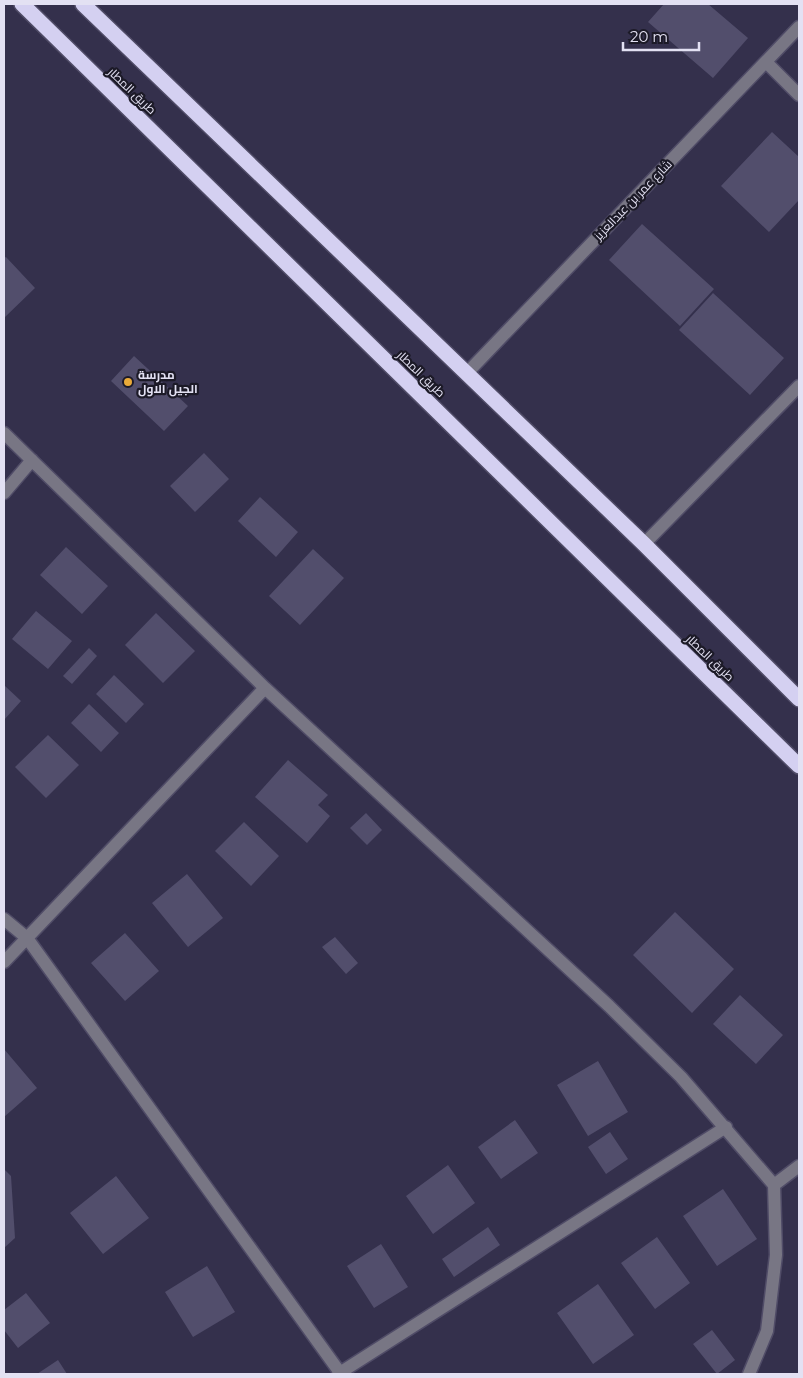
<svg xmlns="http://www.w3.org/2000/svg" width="803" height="1378" font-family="Montserrat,Cairo,sans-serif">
	<rect width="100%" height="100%" fill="#34304c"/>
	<!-- building -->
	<path fill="#524e6c" d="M664,4H708L748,38L713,78L648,22Z
		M772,132L799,157V200L769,232L721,186Z
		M642,224L714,289L680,326L609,260Z
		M6,257L35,288L4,318V258Z
		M713,293L784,358L750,395L679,330Z
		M134,356L188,406L164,431L111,381Z
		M204,453L229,479L195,512L170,486Z
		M260,497L298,532L276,557L238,521Z
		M66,547L108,586L82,614L40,575Z
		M313,549L344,578L300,625L269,596Z
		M36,611L72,641L48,669L12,639Z
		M156,613L195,651L163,683L125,645Z
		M89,648L97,656L72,684L63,676Z
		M114,675L144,704L126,723L96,694Z
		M4,685L21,701L4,720Z
		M89,704L119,733L101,752L71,723Z
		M48,735L79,765L46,798L15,767Z
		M288,760L328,795L318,805L330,816L307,843L255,797Z
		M366,813L382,830L367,845L350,828Z
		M244,822L279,856L251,886L215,851Z
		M187,874L223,918L188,947L152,903Z
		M675,912L734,969L692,1013L633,955Z
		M125,933L159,971L125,1001L91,963Z
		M335,937L358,963L346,974L322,947Z
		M740,995L783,1035L756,1064L713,1024Z
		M4,1049L37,1088L4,1117Z
		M598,1061L628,1112L588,1136L557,1085Z
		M515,1120L538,1153L501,1179L478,1147Z
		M610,1132L628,1159L606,1174L588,1147Z
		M448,1165L475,1203L433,1234L406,1196Z
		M4,1169L11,1176L15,1238L4,1248Z
		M116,1176L149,1218L103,1254L70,1213Z
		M723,1189L757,1239L717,1266L683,1216Z
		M488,1227L500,1245L454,1277L442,1259Z
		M657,1237L690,1283L655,1309L621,1263Z
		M381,1244L408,1287L374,1308L347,1266Z
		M207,1266L235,1312L193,1337L165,1292Z
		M598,1284L634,1335L593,1364L557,1313Z
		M26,1293L50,1323L18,1348L4,1330V1310Z
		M712,1330L735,1360L717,1374L693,1344Z
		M58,1360L67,1374H37Z"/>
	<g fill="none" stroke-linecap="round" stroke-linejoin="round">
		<defs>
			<path id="minor" d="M766,62L799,95
				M467,373L799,27
				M4,433L265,688L609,1006L681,1077L774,1185L776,1255L767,1331L749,1374
				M4,493L32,460
				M644,544L799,386
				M4,919L27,938L341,1374
				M4,962L265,688
				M774,1185L799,1166
				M338,1374L726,1127"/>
			<path id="highway" d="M22,4L799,766
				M83,4L644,544L799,699"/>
		</defs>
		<!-- minor casing -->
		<use href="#minor" stroke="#504c67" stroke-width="15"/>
		<!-- highway casing -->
		<use href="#highway" stroke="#504c67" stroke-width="18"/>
		<!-- minor -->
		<use href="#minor" stroke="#787684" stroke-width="12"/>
		<!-- highway -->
		<use href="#highway" stroke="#d4d0f1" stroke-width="15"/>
	</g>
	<!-- markers -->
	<circle fill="#eaaa39" stroke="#1c1a27" stroke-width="2" cx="128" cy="382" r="5"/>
	<g text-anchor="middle" stroke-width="4.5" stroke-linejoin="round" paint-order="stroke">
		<!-- street labels -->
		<g font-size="12" fill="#e3e1f3" stroke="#1c1a27">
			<text transform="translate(132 91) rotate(44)" y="4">طريق المطار</text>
			<text transform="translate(633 200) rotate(-46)" y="4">شارع عمر بن عبدالعزيز</text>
			<text transform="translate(421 374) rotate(44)" y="4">طريق المطار</text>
			<text transform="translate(710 658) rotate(44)" y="4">طريق المطار</text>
		</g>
		<!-- poi labels -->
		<g font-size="12" font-weight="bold" fill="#e3e1f3" stroke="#1c1a27" text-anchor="start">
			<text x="138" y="379">مدرسة<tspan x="138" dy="14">الجيل الاول</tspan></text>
		</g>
	</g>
	<!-- border -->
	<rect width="803" height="1378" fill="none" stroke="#e3e1f3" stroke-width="10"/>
	<!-- scale -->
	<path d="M623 42v8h76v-8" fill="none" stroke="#e3e1f3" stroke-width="2.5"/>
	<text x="630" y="42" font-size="15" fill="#e3e1f3" stroke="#1c1a27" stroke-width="4" paint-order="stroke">20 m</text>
</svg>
